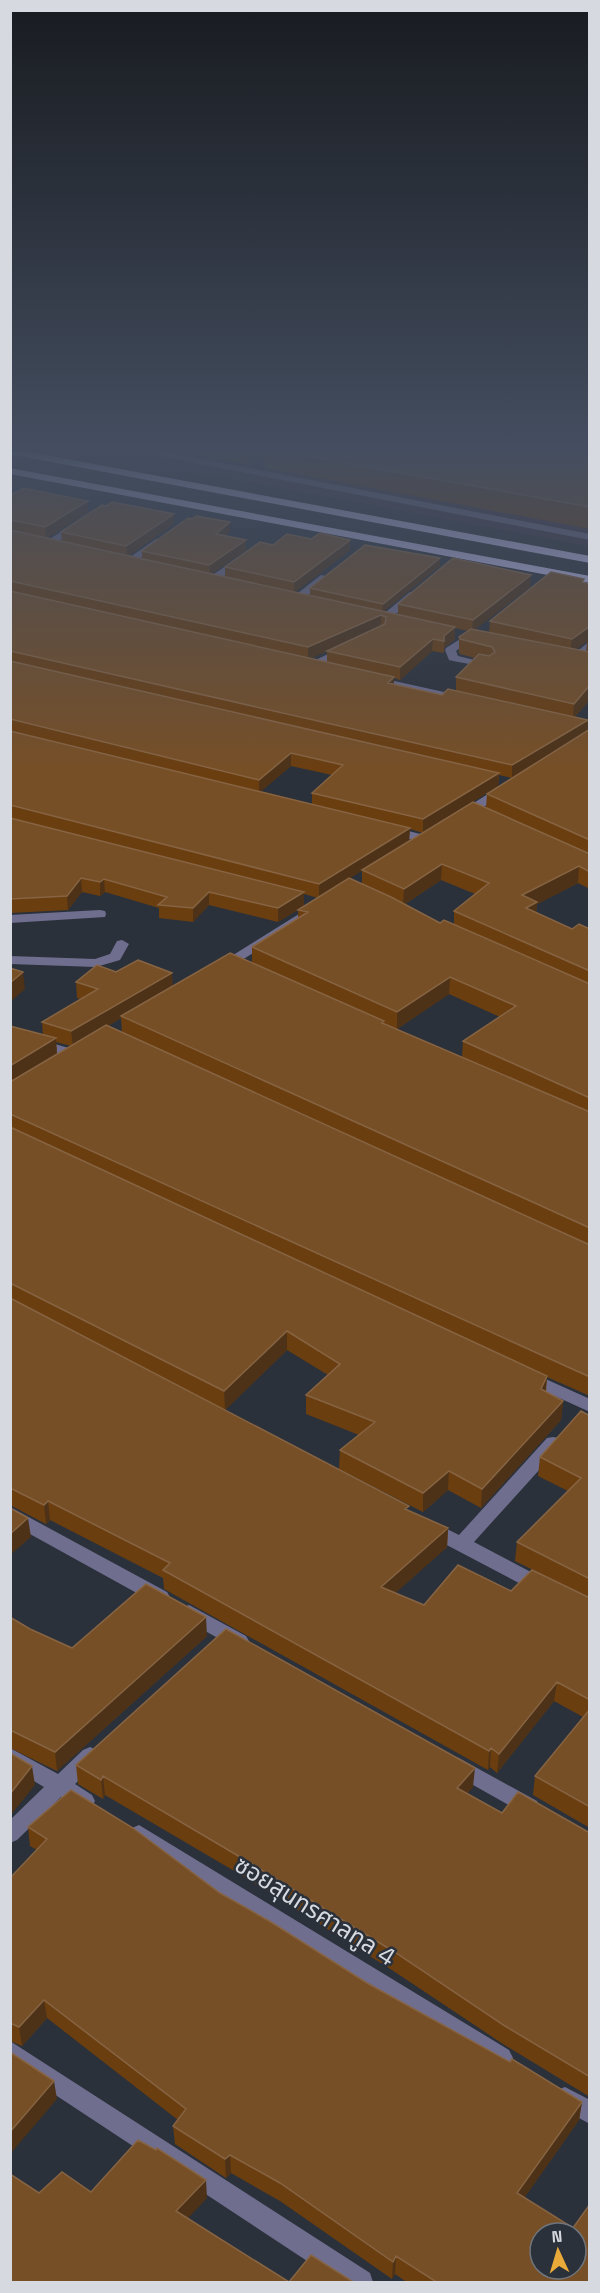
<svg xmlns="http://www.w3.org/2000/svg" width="600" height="2293" font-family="'Space Grotesk','Noto Sans Thai',sans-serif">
	<rect width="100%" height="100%" fill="#2b313a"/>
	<!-- industrial -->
	<path fill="#3d3444" d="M94,452H589V546L137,461Z"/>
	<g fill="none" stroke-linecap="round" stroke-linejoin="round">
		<!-- minor -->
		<path fill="#706e8f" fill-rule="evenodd" d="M150,452H166L590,534V540L154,455Z
			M75,523L83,525L51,546H45V542Z
			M156,539L164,541L132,564H126V560Z
			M238,558L246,560L216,582H208V578Z
			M321,575L330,577L301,601H293V597Z
			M410,592L419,594L388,621H380V617Z
			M468,634L473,637L456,651L458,656L491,664V668L453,661L449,660L445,650L446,648Z
			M590,641V650L578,661H570V657Z
			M345,646L350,649L349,651L314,667L310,668L305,665Z
			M376,677L453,694L458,697L453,700L372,682V678Z
			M502,785L506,786V792L466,819H458V813Z
			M389,826L428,836L430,839L424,843L385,833V827Z
			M315,904L320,905L321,908L320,911L226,970L221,971L214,967Z
			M100,910L105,911L106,914L105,917L10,923V915Z
			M122,940L129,944L120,960L96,967L10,964V956L95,959L110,954L117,941Z
			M10,1031L79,1051L81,1054L74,1058L10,1040Z
			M530,1372L590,1399V1412L524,1382L521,1378L524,1374Z
			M553,1437L559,1438L562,1443L559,1448L474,1542L548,1581L550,1586L548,1591L541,1593L534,1591L422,1532L420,1527L422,1522L429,1520L459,1535L547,1438Z
			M10,1507L167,1592L170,1597L167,1602L160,1604L153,1602L10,1523Z
			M189,1605L246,1636L249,1641L246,1646L239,1649L232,1646L182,1618L179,1613L182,1608Z
			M90,1747L97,1750L100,1756L97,1762L75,1784L92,1795L95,1801L92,1807L85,1810L61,1797L17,1840L10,1843V1820L44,1787L10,1767V1748L58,1774L83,1750Z
			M457,1757L537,1801L540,1807L537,1813L530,1816L523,1813L450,1772L447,1766L450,1760Z
			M139,1825L509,2050L513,2058L509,2066L501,2069L493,2066L132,1840L128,1834L132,1828Z
			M10,2041L370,2273L373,2282H339L10,2065Z
			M565,2087L590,2100V2124L557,2106L553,2098L557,2090Z"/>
		<!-- highway -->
		<path fill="#c9c6f7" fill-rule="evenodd" d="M10,452H29L590,556V563L14,455L10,454Z
			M10,468L590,576V583L10,474Z"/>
	</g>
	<!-- wall -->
	<path fill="#6b3e10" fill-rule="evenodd" d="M185,452H590V529L265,468V456L250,465L185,453Z
		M10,495L88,501V512L47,538L62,541L61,532L174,524L128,555L142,559V551L230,531L225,536L246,540V550L211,574L225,577V567L273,545L350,550L295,592L310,595V588L440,566L384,611L398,615V604L530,587L475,629L489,632L490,621L584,583L590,639L576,649L586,652L587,642L590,639V699L575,717L588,720L587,731L590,729V889L578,883L537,904L536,913L572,929H590V1396L547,1377L546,1392L563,1401L561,1420L481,1508L448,1490L423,1512L339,1469L340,1450L359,1435L306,1414V1395L328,1375L287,1350L225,1410L408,1511L448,1528L447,1547L395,1593L424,1605L511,1591L561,1584L515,1561L517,1542L568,1491L538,1476L540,1457L590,1416V1828L533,1795L535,1776L583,1717L554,1701L497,1773L490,1767L488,1770L164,1589L163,1578L50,1520L46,1524L10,1505V1026L43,1035L42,1022L81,999L77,998L76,982L116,972L173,986L252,962V947L298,919V910L318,898L304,894V906L278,922L209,905L193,922L159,918V908L105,892L100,896L82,892L68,910L10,913ZM455,628L468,631L459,637V652L460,654L475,658L456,677V691L442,695L394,684V678L400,680L432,651L444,653V648L455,639ZM330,650L327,651V662L310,658ZM291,766L332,775L312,793V804L261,791ZM499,775L512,778L487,794L486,807L409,841L410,829L423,833L498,786ZM362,870V884L350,878ZM441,880L475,894L454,911V924L440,923L405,904ZM449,994L500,1017L463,1041L462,1057L397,1029ZM121,1018L122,1032L108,1026ZM56,1042L71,1046L57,1054Z
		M10,1617L30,1629L72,1648L207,1636L57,1771L10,1748Z
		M76,1765L473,1787L467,1793L502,1813L590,1833V2097L503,2044L395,1972L253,1882L105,1795L103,1799L78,1784Z
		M28,1827L220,1893L367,1983L582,2102L579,2120L524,2198L590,2283H408L395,2274L392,2279L280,2201L231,2173L226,2178L175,2144L173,2126L178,2120L47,2018L22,2046L10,2041V1878L37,1850L30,1846Z"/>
	<!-- shaded-wall -->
	<path fill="#4d3217" d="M250,452H265V456L250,465Z
		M88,501V512L46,539L45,527Z
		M174,514V524L127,557L126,546Z
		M230,522V531L216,543V534Z
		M246,540V550L210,575L209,565Z
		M350,540V550L294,593V582Z
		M440,558V566L382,613L383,604Z
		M531,575L530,587L472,632L473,620Z
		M381,615V627L308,660V647Z
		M590,626V639L570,654L572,639Z
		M455,627V639L444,648V636Z
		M433,639L432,651L400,680V667Z
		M394,677V690L388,683Z
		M590,685V699L573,719L574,704Z
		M588,720L586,733L512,778V765Z
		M291,753V766L259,793V780Z
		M499,773L498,786L423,833V819Z
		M410,828L409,841L319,898V884Z
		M442,864L441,880L403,905L404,889Z
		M579,866L578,883L537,904L535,918L525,925L522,895Z
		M81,878L82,892L68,910L67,896Z
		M104,879L105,892L100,896V882Z
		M209,892V905L193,922V908Z
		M304,892V906L278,922V908Z
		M23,972L25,989L10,1002V983Z
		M172,973L173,988L121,1016V1018L73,1047L71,1031Z
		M450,977L449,994L397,1029V1012Z
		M56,1038L57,1056L10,1085V1066Z
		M287,1331V1350L225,1410L224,1391Z
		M547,1376L545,1395L541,1389Z
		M563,1401L561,1420L481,1508L482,1489Z
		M449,1471L448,1490L423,1512V1493Z
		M48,1501L50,1520L46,1524L44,1505Z
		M28,1518L31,1537L10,1555V1534Z
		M448,1528L447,1547L381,1606V1587Z
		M206,1617L207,1636L57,1771L55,1752Z
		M557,1682L554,1701L497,1773L499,1754Z
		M491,1748L490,1767L488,1770L489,1751Z
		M32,1766L35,1785L10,1816V1794Z
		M475,1768L473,1787L456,1806L457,1788Z
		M103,1776L105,1795L103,1799L101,1780Z
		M44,2000L47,2018L22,2046L19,2027Z
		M54,2081L57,2099L10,2154V2132Z
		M582,2102L579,2120L515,2211L517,2193Z
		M230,2155L231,2173L226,2178L225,2159Z
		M206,2180L207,2198L178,2229L176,2211Z
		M396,2256L395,2274L392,2279L393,2262Z"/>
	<!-- building -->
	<path fill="#774f26" stroke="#866443" stroke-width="1.5" fill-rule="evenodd" d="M285,452H590V507Z
		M22,489H28L88,501L45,527L10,520V495Z
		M112,502L174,514L126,546L61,532L102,505L106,506Z
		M196,516L230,522L216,534L246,540L209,565L142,551L188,518L192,519Z
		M10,530L455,627L444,636V641L433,639L400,667L327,651L385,624L386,617L381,615L308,647L10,581Z
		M320,533L350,540L294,582L225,567L260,542L273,545L287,534L311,539Z
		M365,545L440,558L383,604L310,588Z
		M453,558L531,575L473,620L398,604Z
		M551,572L584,579L582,582L590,584V626L572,639L490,621Z
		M10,591L394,677L388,683L442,695L448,689L588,720L512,765L10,651Z
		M471,629L590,652V685L574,704L456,677L479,654L489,656L495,652L492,647L460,639L459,637Z
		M10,661L499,773L423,819L312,793L343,765L291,753L259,780L10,719Z
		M590,729V840L487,794Z
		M10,731L410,828L319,884L10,805Z
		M473,802L590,854V872L579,866L522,895L537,902L526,908L572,929L579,924L590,929V971L454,911L489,883L442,864L404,889L362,870Z
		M10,818L304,892L278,908L209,892L193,908L158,905L167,897L104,879L100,882L81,878L67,896L10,899Z
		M349,878L391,897L440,923L444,920L590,984V1098L463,1041L516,1006L450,977L397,1012L252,947L308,912L298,910Z
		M230,953L384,1021L382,1023L590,1112V1228L121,1016Z
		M138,960L172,973L71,1031L42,1022L98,989L76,982L97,965L116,972Z
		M10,968L23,972L10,983Z
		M106,1025L590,1245V1377L10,1114V1082Z
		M10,1026L56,1038L10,1066Z
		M10,1127L547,1376L541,1389L563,1401L482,1489L449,1471L423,1493L340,1450L375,1422L306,1395L340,1364L287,1331L224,1391L10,1283Z
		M10,1298L409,1506L405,1509L448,1528L381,1587L424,1605L458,1565L511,1591L532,1570L590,1598V1700L557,1682L499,1754L491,1748L489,1751L163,1570L170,1563L48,1501L44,1505L10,1488Z
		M581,1411L590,1416V1579L517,1542L581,1478L540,1457Z
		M10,1508L28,1518L10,1534Z
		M146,1584L206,1617L55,1752L10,1730V1617L30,1629L72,1648Z
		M226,1629L475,1768L457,1788L502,1813L518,1792L590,1833V2077L505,2026L396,1953L252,1864L103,1776L101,1780L76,1765Z
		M590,1709V1807L535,1776Z
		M10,1753L32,1766L10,1794Z
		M71,1790L133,1828L220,1893L271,1922L367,1983L510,2062L512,2059L582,2102L517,2193L573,2228L590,2204V2283H438L396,2256L393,2262L280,2183L230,2155L225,2159L173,2126L186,2109L44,2000L19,2027L10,2023V1878L47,1839L28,1827ZM540,2233H576V2269H540Z
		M10,2052L54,2081L10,2132Z
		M138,2140L156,2150L157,2148L206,2180L176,2211L289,2282L311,2255L355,2283H10V2174L39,2193L62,2172L91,2192Z"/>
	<!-- sky -->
	<linearGradient id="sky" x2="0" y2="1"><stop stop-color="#181b20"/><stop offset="0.58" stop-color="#444e60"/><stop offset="1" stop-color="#444e60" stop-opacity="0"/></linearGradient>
	<rect width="600" height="773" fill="url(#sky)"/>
	<g text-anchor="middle" stroke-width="5" stroke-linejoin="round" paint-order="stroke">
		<!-- near-street labels -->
		<g font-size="24" fill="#d6dae0" stroke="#2b313a">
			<text transform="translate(315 1911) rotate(32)" y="8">ซอยสุนทรศาลทูล 4</text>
		</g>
	</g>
	<!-- border -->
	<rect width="600" height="2293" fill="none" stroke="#d6dae0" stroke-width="24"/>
	<!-- north arrow -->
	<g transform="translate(558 2251) rotate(356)"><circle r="28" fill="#2b313a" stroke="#6f757c" stroke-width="1.5"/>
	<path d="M0-4.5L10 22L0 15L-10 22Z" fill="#eaaa39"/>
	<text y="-9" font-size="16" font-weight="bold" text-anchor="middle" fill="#d6dae0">N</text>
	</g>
</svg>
